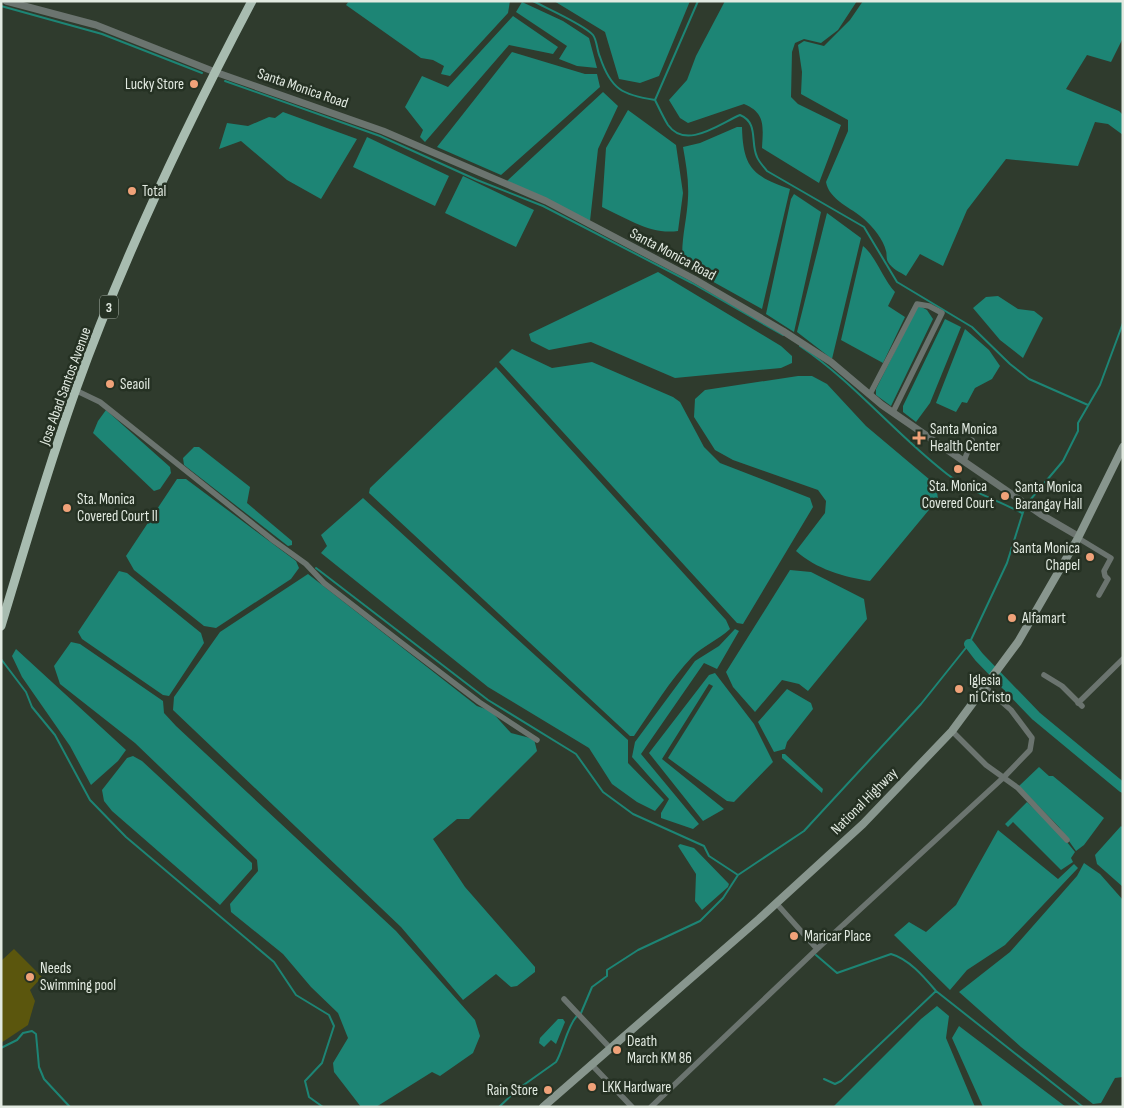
<svg xmlns="http://www.w3.org/2000/svg" width="1124" height="1108" font-family="'Sofia Sans Condensed',sans-serif">
	<rect width="100%" height="100%" fill="#2f3b2d"/>
	<!-- green -->
	<path fill="#5b560d" d="M14,949L42,977L30,990L35,1001L28,1025L1,1043V961Z"/>
	<!-- water -->
	<path fill="#1d8575" d="M349,1H510L508,13L450,76L441,74L444,66L433,60L421,58L346,5Z
		M554,1H690L659,76L640,83L619,79L605,32Z
		M725,1H857L838,30L821,43L804,39L795,43L792,52L791,97L798,104L841,125L819,183L762,148C763,127 766,113 744,104L688,123L680,118L669,100L687,80L696,56Z
		M863,1H1123V38L1111,62L1087,55L1066,89L1119,111L1123,115V135L1108,124L1095,122L1078,166L1006,159L967,210L943,266L920,254L906,276C900,272 892,269 888,262C886,259 887,254 886,251C883,239 873,227 864,219C852,208 829,200 826,182L848,131V120L801,94L802,72L798,45L804,41L824,46L850,20Z
		M522,2L563,21L589,38L597,68L577,66L559,59L567,46L516,12Z
		M513,16L558,47L553,54L509,45L425,142L420,137L423,130L405,107L422,76L448,87Z
		M512,52L585,74H597L600,87L501,175L437,147Z
		M603,92L618,106L598,149L590,221L507,181Z
		M628,110L676,145L683,193L678,231C651,235 626,218 602,207L606,148Z
		M283,112L357,139L321,199L287,180L241,141L219,149L227,123L248,126L269,117L275,118Z
		M737,127H742C743,168 753,176 790,189L762,309L683,265C680,242 687,221 688,198C689,181 686,164 683,147L700,143Z
		M367,137L449,176L435,206L353,167Z
		M463,176L534,210L516,247L445,213Z
		M794,194L821,212L794,332L766,314L791,199Z
		M827,213L861,238L832,359L797,332Z
		M863,246C875,255 883,279 895,292L888,306L905,317L883,363L841,340Z
		M658,272L781,346L792,356V363L781,368L675,378L591,342L549,350L531,341L529,334Z
		M998,296L1018,309L1034,311L1043,318L1023,358L1000,340L973,308L986,297Z
		M918,305L927,310L933,319L891,406L876,395V389Z
		M945,319L961,327L930,403L916,422L903,412V406Z
		M965,329L989,350L1000,366L992,379L975,388L967,403L962,402L956,412L936,403Z
		M512,349L552,368L592,362L673,397L680,402L704,447L720,463L810,498L813,507L743,624L737,623L499,362Z
		M496,367L726,620L730,629C718,640 703,646 692,657C670,680 652,710 634,736H630L369,493L370,488Z
		M798,376H812L827,384L866,426L936,485L938,499L870,581C844,577 816,569 796,551L825,513L826,501L818,490L733,460L715,450L694,417L695,399L705,390Z
		M106,410L170,467L171,473L160,489L154,491L93,433L98,421Z
		M194,447H199L250,487L247,503L292,541V545L288,546L184,465L183,458Z
		M177,479H186L296,561L299,568L291,579L216,628L204,626L134,570L126,556Z
		M363,498L628,740V763L664,800L655,811L637,802L612,784L589,748L488,687L321,553L327,546L321,535Z
		M790,570L811,572L864,599L867,619L808,691L799,684L782,680L755,712L733,687L726,672Z
		M119,571L127,573L201,633L204,643L169,696L163,695L82,639L78,632Z
		M308,574L477,706L491,711L511,733L534,739L537,751L469,819H457L433,839L465,887L535,967V972L517,986L511,987L496,974L463,1000L401,927L173,710L174,697L220,632Z
		M735,629L739,631L717,669L704,663L641,754L699,824L693,829L661,818V813L669,799L632,757L635,742L695,661L719,646Z
		M71,642L80,644L163,701L164,713L176,726L396,931L475,1020L480,1036L473,1053L440,1076L432,1072L376,1107H361L334,1072L333,1063L348,1038L338,1013L311,987L283,954L231,912L230,904L258,871L257,860L135,743L60,684L54,666Z
		M16,649L126,750L118,761L91,785L70,746L22,677L12,656Z
		M715,673L754,724L773,762L734,802L727,801L668,758L713,686L709,684L662,759L724,809L703,821L649,753L709,675Z
		M787,689L811,703L813,709L787,742L785,749L774,752L758,722Z
		M785,754L823,789L822,793L782,758V754Z
		M133,756L142,761L252,863V869L220,905L112,811L104,801L102,790L127,758Z
		M1039,767L1049,776H1053L1104,818L1084,845L1076,851L1059,827L1019,786Z
		M1027,802L1058,831L1075,852L1071,858L1073,862L1061,870L1013,822L1008,827L1005,824Z
		M1121,826L1123,828V887L1097,864L1095,855Z
		M998,830L1058,879L1074,864L1078,868L1005,945L967,970L950,990L894,935L909,922L926,932L956,905Z
		M680,844L694,848L729,884L728,887L702,910L695,901L696,874L678,846Z
		M1084,863L1100,874L1123,900V1077L1115,1078L1101,1103L1093,1104L1021,1047L959,992L1010,952L1077,876Z
		M937,1006L949,1016L946,1038L975,1107H833L921,1019Z
		M558,1019H563L565,1022L556,1044L551,1040L544,1047L539,1043L540,1038Z
		M959,1026L1066,1107H983L952,1038Z"/>
	<g fill="none" stroke-linecap="round" stroke-linejoin="round">
		<!-- stream -->
		<path stroke="#1d8575" stroke-width="2" d="M533,1C546,8 585,25 593,35C597,40 597,51 600,57C611,90 623,95 655,100
			M698,1L655,100C659,108 663,117 668,125C686,150 719,124 740,115C759,123 750,142 757,157C759,162 764,167 767,171L864,227L897,282L972,327L1010,364L1029,379L1088,405
			M1,6L102,34L202,73
			M225,81L380,136L477,180L543,206L692,283L783,335
			M800,346C854,382 895,434 947,474C969,491 997,500 1022,513
			M316,568L488,700L576,754L603,792L633,814L704,846L709,856L738,875
			M1,659L26,692L32,707L55,735L90,800L126,837L274,962L296,995L329,1015L334,1026L322,1063L305,1081L309,1097L323,1107
			M816,955L837,973L891,954C909,959 924,977 936,991L1083,1107
			M581,1013L592,987L607,976V970L638,950L700,921L723,898L738,875L804,831L921,704L969,644L1007,563L1025,506L1063,461L1078,431V423L1100,385L1123,323
			M1,1048L17,1040L23,1033L32,1031L36,1034L39,1067L44,1079L70,1107
			M824,1079L835,1084L841,1081L936,991
			M499,1107L518,1089L556,1062C563,1051 567,1026 577,1016"/>
		<!-- river -->
		<path stroke="#1d8575" stroke-width="10" d="M969,644L979,657L1036,716L1123,788"/>
		<!-- minor -->
		<path stroke="#6b746f" stroke-width="5.5" d="M75,390L100,402L274,541L306,564L324,583L399,641L479,702L537,740
			M870,394L917,304L929,306L942,313L893,412
			M964,461L972,440
			M1078,538L1111,558L1104,571L1105,576L1108,579L1099,595
			M1044,675L1062,686L1082,706
			M1078,703L1123,659
			M952,731L986,765L1018,788L1067,840
			M776,903L817,949
			M564,999L611,1049
			M591,1064L632,1107
			M651,1107L817,949L1004,777L1030,750L1032,738L1011,710L985,687"/>
		<!-- tertiary -->
		<path stroke="#6b746f" stroke-width="7" d="M6,1L96,25L215,72L383,131L546,201L694,279L783,331L831,362L882,405L1042,515L1078,536"/>
		<!-- secondary -->
		<path stroke="#88968e" stroke-width="8" d="M543,1107L759,919L863,824L952,731L1018,642L1078,538L1123,447"/>
		<!-- trunk -->
		<path stroke="#a8bcb0" stroke-width="9" d="M1,626C25,547 48,467 76,389C124,255 186,126 252,1"/>
	</g>
	<!-- markers -->
	<g fill="#f0a279" stroke="#253123" stroke-width="2">
		<circle cx="194" cy="84" r="5"/>
		<circle cx="132" cy="191" r="5"/>
		<circle cx="110" cy="384" r="5"/>
		<path d="M916.5 430.5h5v5h5v5h-5v5h-5v-5h-5v-5h5z"/>
		<circle cx="958" cy="469" r="5"/>
		<circle cx="1005" cy="496" r="5"/>
		<circle cx="67" cy="508" r="5"/>
		<circle cx="1090" cy="557" r="5"/>
		<circle cx="1012" cy="618" r="5"/>
		<circle cx="959" cy="689" r="5"/>
		<circle cx="794" cy="936" r="5"/>
		<circle cx="30" cy="977" r="5"/>
		<circle cx="617" cy="1050" r="5"/>
		<circle cx="592" cy="1087" r="5"/>
		<circle cx="548" cy="1090" r="5"/>
	</g>
	<g text-anchor="middle" stroke-width="5" stroke-linejoin="round" paint-order="stroke">
		<!-- shield labels -->
		<rect fill="#253123" stroke="#a9b2a8" stroke-width="1" x="100" y="295.5" width="18" height="23" rx="4"/>
		<g font-size="14" font-weight="bold" fill="#e2eae1">
			<text x="109" y="312">3</text>
		</g>
		<!-- poi labels -->
		<g font-size="15" fill="#e2eae1" stroke="#253123" text-anchor="start">
			<text x="184" y="89" text-anchor="end">Lucky Store</text>
			<text x="142" y="196">Total</text>
			<text x="120" y="389">Seaoil</text>
			<text x="930" y="434">Santa Monica<tspan x="930" dy="17">Health Center</tspan></text>
			<text x="958" y="491" text-anchor="middle">Sta. Monica<tspan x="958" dy="17">Covered Court</tspan></text>
			<text x="1015" y="492">Santa Monica<tspan x="1015" dy="17">Barangay Hall</tspan></text>
			<text x="77" y="504">Sta. Monica<tspan x="77" dy="17">Covered Court II</tspan></text>
			<text x="1080" y="553" text-anchor="end">Santa Monica<tspan x="1080" dy="17">Chapel</tspan></text>
			<text x="1022" y="623">Alfamart</text>
			<text x="969" y="685">Iglesia<tspan x="969" dy="17">ni Cristo</tspan></text>
			<text x="804" y="941">Maricar Place</text>
			<text x="40" y="973">Needs<tspan x="40" dy="17">Swimming pool</tspan></text>
			<text x="627" y="1046">Death<tspan x="627" dy="17">March KM 86</tspan></text>
			<text x="602" y="1092">LKK Hardware</text>
			<text x="538" y="1095" text-anchor="end">Rain Store</text>
		</g>
		<!-- street labels -->
		<g font-size="15" fill="#e2eae1" stroke="#253123">
			<text transform="translate(303 88) rotate(19)" y="5">Santa Monica Road</text>
			<text transform="translate(673 254) rotate(28)" y="5">Santa Monica Road</text>
			<text transform="translate(65 386) rotate(-70)" y="5">Jose Abad Santos Avenue</text>
			<text transform="translate(864 801) rotate(-45)" y="5">National Highway</text>
		</g>
	</g>
	<!-- border -->
	<rect width="1124" height="1108" fill="none" stroke="#e2eae1" stroke-width="5"/>
</svg>
